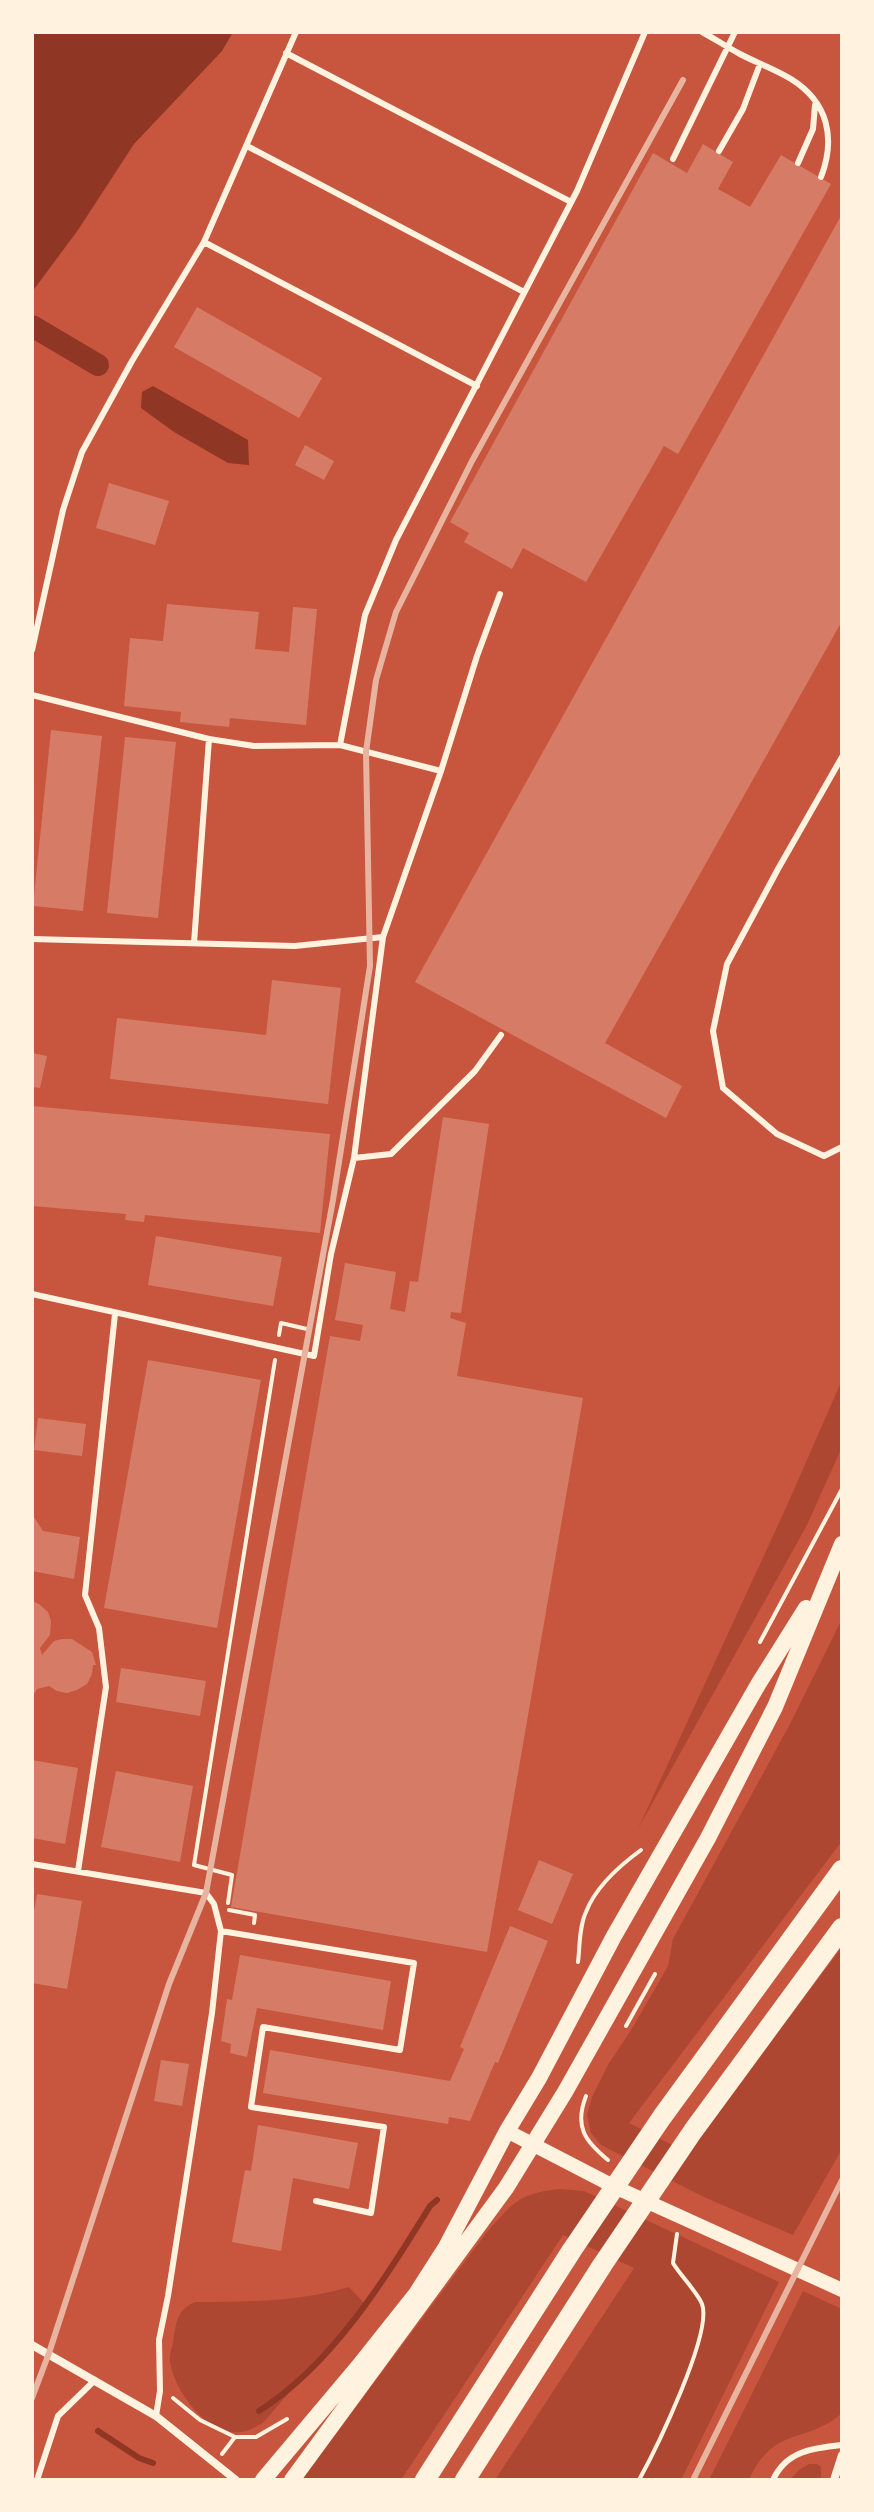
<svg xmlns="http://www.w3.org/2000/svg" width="874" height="2512" font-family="'Alegreya Sans',sans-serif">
	<rect width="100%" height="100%" fill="#c8553d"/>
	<!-- green -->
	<path fill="#ae4732" d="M842,1380V1447L807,1525L638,1829L789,1501Z
		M842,1619V1841L629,2123L688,2153L842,1947V2149L793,2235L706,2198L601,2145L591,2133L587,2115L592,2097L608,2065L633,2027L668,1966L673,1939L790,1724Z
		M560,2189L584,2191L779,2282L681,2480H495L634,2268L563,2235L401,2480H301L487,2232C512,2203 520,2193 560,2189Z
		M349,2287L365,2304L263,2423C258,2425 252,2429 246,2431C211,2441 174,2392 170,2361C169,2356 172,2348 173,2343C176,2324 176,2310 195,2302C248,2302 298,2302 349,2287Z
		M803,2291L842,2309V2413C808,2444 773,2425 749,2480H709Z
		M809,2464H817L821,2467V2480H790L799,2470Z"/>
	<!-- water -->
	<path fill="#8f3625" d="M32,32H233L222,51L134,144L78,230L32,292Z
		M153,386L248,440L249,465L228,463L174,432L141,408L142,392Z"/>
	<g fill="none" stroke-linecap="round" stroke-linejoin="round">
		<!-- stream -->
		<path stroke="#8f3625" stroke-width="6" d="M259,2411C332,2365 385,2279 430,2206L437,2200
			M98,2431L139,2458L153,2463"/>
		<!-- canal -->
		<path stroke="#8f3625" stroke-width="22" d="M32,326L98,365"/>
	</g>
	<!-- building -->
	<path fill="#d67c66" d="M703,144L733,162L718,189L750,207L781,155L831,184L678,454L664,446L586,582L523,548L512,569L464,542L469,533L450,522L653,153L687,173Z
		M842,214V621L605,1043L682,1086L666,1118L415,982Z
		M197,307L322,378L299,418L174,347Z
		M305,445L334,461L324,480L295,465Z
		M109,483L169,501L155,545L96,528Z
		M167,604L259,612L255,649L289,652L293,607L317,609L306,725L230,718L229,727L180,722L181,712L124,706L130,638L163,641Z
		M51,730L102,736L83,911L33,906Z
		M125,737L176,742L158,918L107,913Z
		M272,980L341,988L328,1104L110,1079L117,1018L266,1035Z
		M32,1053L47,1056L40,1088L32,1087Z
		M32,1106L330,1134L320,1233L145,1215L144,1222L125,1220L126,1214L32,1206Z
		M443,1117L489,1124L461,1313L451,1312L450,1318L466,1323L457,1376L583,1398L487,1952L231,1907L330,1336L360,1341L363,1325L335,1320L345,1263L396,1272L390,1309L405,1312L410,1281L418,1282Z
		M156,1236L282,1257L273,1306L148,1285Z
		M148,1360L261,1380L217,1628L104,1608Z
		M38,1418L86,1424L82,1456L34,1450Z
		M32,1514L43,1531L80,1537L74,1579L32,1571Z
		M32,1601L39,1604L48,1612L51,1621L50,1635L40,1648L42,1655L54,1641L62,1639H72L92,1652L96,1665H93L92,1674L87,1684L77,1690L67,1693L57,1691L49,1686L37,1689L32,1697Z
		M121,1668L206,1681L200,1716L116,1702Z
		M32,1760L78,1768L65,1844L32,1838Z
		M116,1771L193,1786L180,1862L101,1847Z
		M539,1860L573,1874L552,1924L518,1910Z
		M37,1894L82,1901L67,1989L32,1983V1923Z
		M510,1926L548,1941L498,2063L495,2062L470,2121L449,2117L448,2124L263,2093L270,2050L450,2081L464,2049L460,2047Z
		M240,1955L391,1981L383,2030L257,2008L247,2057L230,2053L231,2044L221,2041L227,1999L232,2000Z
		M161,2060L189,2064L182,2106L154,2101Z
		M258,2125L358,2143L349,2189L293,2178L281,2251L232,2242L245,2170L251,2171Z"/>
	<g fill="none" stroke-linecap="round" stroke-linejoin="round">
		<!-- path -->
		<path stroke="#fff3e0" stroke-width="4" d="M279,1335L281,1323L307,1329
			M760,1642L842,1489
			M228,1903L232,1875L194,1865L275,1360
			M229,1910L255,1915L254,1923
			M578,1962C580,1946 579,1927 586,1912C596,1886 619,1866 641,1850
			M626,2026L655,1974
			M586,2096C574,2127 585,2141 608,2160
			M173,2398L200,2420L235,2437H256L287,2419
			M222,2454L235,2437
			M639,2480C655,2451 713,2333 702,2304C698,2293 680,2275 673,2263L677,2234"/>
		<!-- service -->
		<path stroke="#fff3e0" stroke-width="6" d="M702,32C715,39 727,47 740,54C757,63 775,69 791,79C828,102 836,138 821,177
			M286,53L571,202
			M247,146L524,292
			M719,151L743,109L760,64
			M673,159L735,32
			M798,163L813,129L815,105
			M204,242L477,386
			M32,650L63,510L82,452L132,361L204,242L296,32
			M32,695L209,739L254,746L340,745
			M842,757L778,869L727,964L713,1031L723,1088L777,1134L824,1156L842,1147
			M441,771L340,745L365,615L396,540L577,191L645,32
			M32,939L295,946L383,937
			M194,943L209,739
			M354,1158L391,1154L475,1071L501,1035
			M32,1294L314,1356L331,1254L354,1158L383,937L441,771L477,656L500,594
			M32,1864L206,1893L214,1904L221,1931L212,2013L168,2296L159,2340L160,2391L156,2416
			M78,1871L106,1687L99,1628L85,1595L115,1314
			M221,1931L414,1963L400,2050L263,2027L251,2107L384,2127L371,2213L316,2201
			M37,2480L58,2416L95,2380
			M773,2480C786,2451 813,2448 842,2445"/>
		<!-- minor -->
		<path stroke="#fff3e0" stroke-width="8" d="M32,2345L156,2416L236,2480
			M834,2480L842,2455"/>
		<!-- tertiary -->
		<path stroke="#fff3e0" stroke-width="14" d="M507,2131L617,2188L842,2290"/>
		<!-- secondary -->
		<path stroke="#fff3e0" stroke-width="16" d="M263,2480L358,2367L416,2294L446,2247L507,2131L539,2078L614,1936L759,1683L806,1608
			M292,2480L506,2188L565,2092L708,1838L775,1707L842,1544"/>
		<!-- motorway -->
		<path stroke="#fff3e0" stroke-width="20" d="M425,2480L572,2250L662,2117L842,1870
			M465,2480L603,2264L693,2131L842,1928"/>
		<!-- rail -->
		<path stroke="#e9b49f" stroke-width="6" d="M32,2398L49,2353L169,1984L206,1893L333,1200L370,966L366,752L376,680L396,612L472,461L683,80
			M693,2480L842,2180"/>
	</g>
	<!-- border -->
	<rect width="874" height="2512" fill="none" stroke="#fff3e0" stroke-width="68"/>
</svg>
